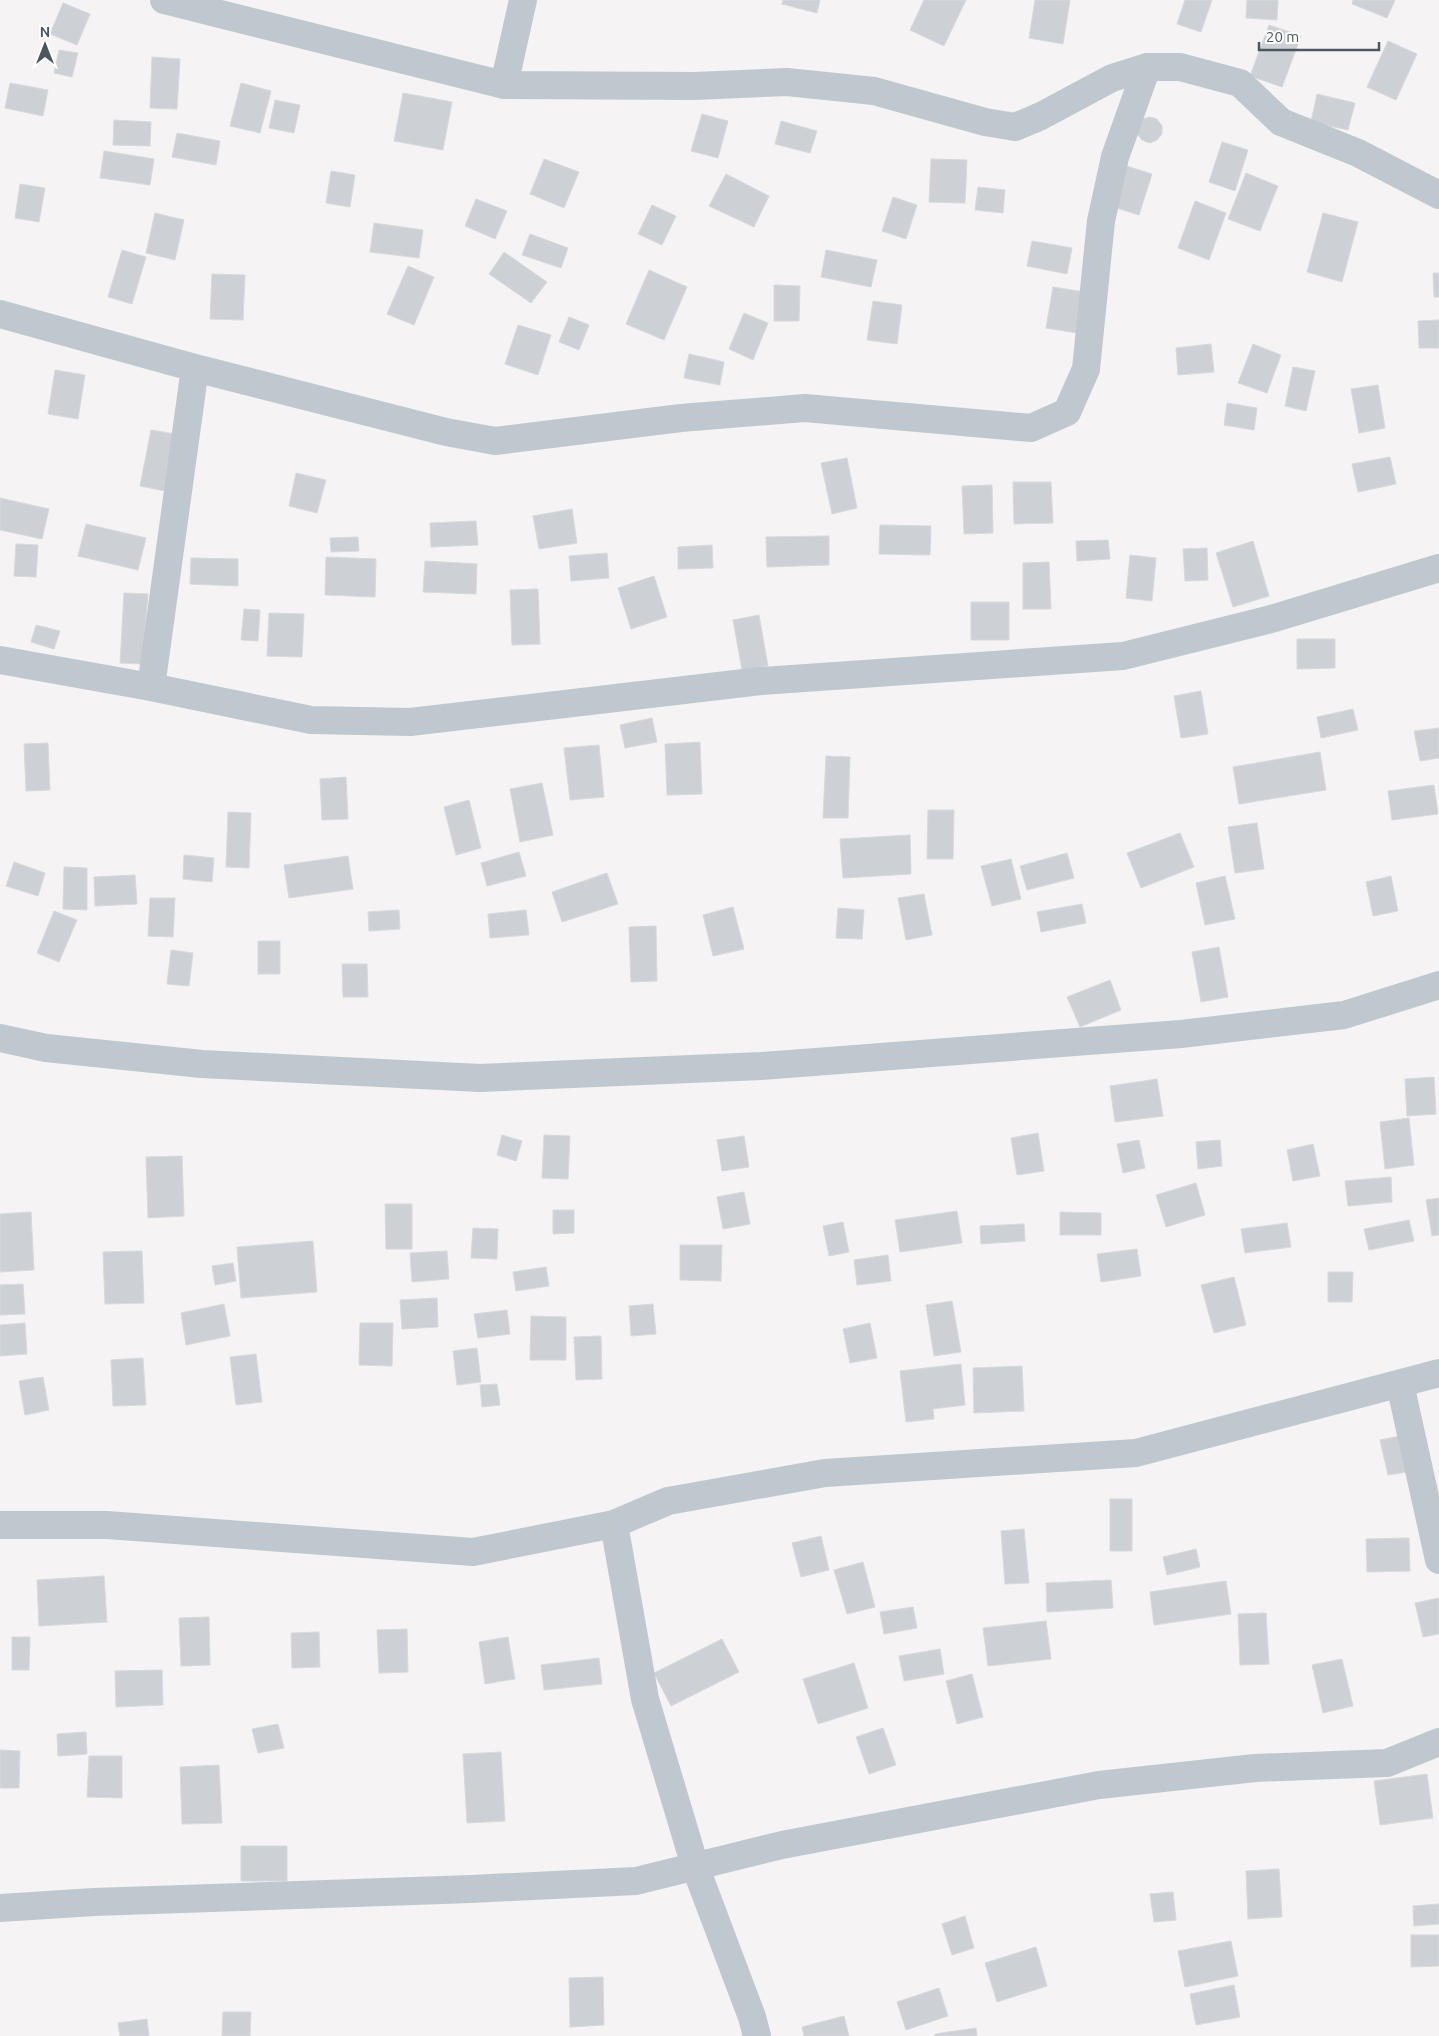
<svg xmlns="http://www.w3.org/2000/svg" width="1439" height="2036" font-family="Ubuntu,sans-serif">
	<rect width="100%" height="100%" fill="#f5f3f3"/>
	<!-- building -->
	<path fill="#cdd0d5" stroke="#d7d9dd" d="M783,0H820L817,13L782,4Z
		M924,0H966L944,46L910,30Z
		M1035,0H1070L1063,44L1029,38Z
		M1185,0H1212L1201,32L1177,24Z
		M1247,0H1278L1277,20L1246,18Z
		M1353,0H1395L1387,18L1352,4Z
		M63,3L90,14L77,45L50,34Z
		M1269,25L1301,36L1282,87L1250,76Z
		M1388,41L1417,54L1396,100L1367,87Z
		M59,50L78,53L72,77L54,73Z
		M152,57L180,59L177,109L150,108Z
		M10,83L48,90L43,116L5,108Z
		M241,83L271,91L260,133L230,126Z
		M403,93L452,102L443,150L394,141Z
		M1317,94L1355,103L1348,130L1311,122Z
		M275,100L300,105L294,133L269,128Z
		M702,114L728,121L718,158L691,151Z
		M1150,117L1157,119L1162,126V134L1157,140L1150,143L1142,140L1137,134L1142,119Z
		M114,120L151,122L150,146L113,145Z
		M781,121L817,131L810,153L775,144Z
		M177,133L220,141L216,165L172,157Z
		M1222,142L1248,150L1235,191L1209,182Z
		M104,151L154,159L150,185L100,178Z
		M544,159L579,172L564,208L530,194Z
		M931,159L967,160L965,203L929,202Z
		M1120,164L1152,174L1139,215L1107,205Z
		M331,171L355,175L350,207L326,203Z
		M1246,173L1278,186L1260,231L1228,219Z
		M726,174L769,196L754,227L709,206Z
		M20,184L45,188L39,222L15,218Z
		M978,187L1005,190L1003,213L975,210Z
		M893,197L917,205L906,239L882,231Z
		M476,199L507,211L495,239L465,226Z
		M1195,201L1226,213L1209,260L1178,248Z
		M652,205L676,216L662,245L638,234Z
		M155,213L184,220L175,260L146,253Z
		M1323,213L1358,222L1342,282L1307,272Z
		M374,223L423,230L419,258L370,252Z
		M530,234L568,248L561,268L522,255Z
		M1032,241L1072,248L1067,274L1027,266Z
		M122,250L146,257L132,304L108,297Z
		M826,250L877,260L871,287L821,277Z
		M504,252L547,282L531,303L489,274Z
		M408,266L434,277L414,325L387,314Z
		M649,270L687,287L664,340L626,324Z
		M1433,273H1439V297H1434Z
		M212,274L245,275L243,320L210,319Z
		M774,285L800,286L799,321H774Z
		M1053,287L1084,292L1077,333L1046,328Z
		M873,301L902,305L897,344L867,340Z
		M744,313L768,323L753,360L729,349Z
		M569,317L589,325L579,350L559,342Z
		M1439,320V348H1419L1418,321Z
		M518,325L551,335L538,375L505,364Z
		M1211,344L1214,372L1178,375L1176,348Z
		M1253,344L1281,355L1267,393L1238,383Z
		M689,354L724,362L720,385L684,378Z
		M1293,367L1315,371L1306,411L1285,406Z
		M55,370L85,375L78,419L48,414Z
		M1378,385L1385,428L1359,433L1351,389Z
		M1227,403L1257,408L1254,430L1224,425Z
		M151,430L181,435L170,492L140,486Z
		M1390,457L1396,484L1358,492L1352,464Z
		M847,458L857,508L832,514L821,463Z
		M296,473L326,480L317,513L289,506Z
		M1013,482H1051L1053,523L1014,524Z
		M992,485L993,533L964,534L962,486Z
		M0,498L49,509L42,539L0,530Z
		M572,509L577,543L539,549L533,516Z
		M476,521L478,545L431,547L430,523Z
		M86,524L146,538L138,570L78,556Z
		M880,525L931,526L930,555L879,554Z
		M829,536V565L767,567L766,537Z
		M358,537L359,551L331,552L330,538Z
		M1108,540L1110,559L1077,561L1076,541Z
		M1253,541L1269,596L1233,607L1216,553Z
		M16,544L38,545L36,577L14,576Z
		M712,545L713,568L678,569V547Z
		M1207,548L1208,580L1185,581L1183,549Z
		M607,553L609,578L571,581L569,556Z
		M1130,555L1156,558L1152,601L1126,598Z
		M326,557L376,559L375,597L325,595Z
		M191,558L238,559V586L190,584Z
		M425,561L477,564L476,594L423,592Z
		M1049,562L1051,609H1023V563Z
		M654,576L667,617L631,629L618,588Z
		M538,589L540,644L512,645L510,590Z
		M124,593L148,594L142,664L120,663Z
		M971,602H1009V640H971Z
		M244,609L260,610L258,641L241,640Z
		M269,613L304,614L302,657L267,656Z
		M759,615L768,666L742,670L733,620Z
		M36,625L60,631L54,649L31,642Z
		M1297,639H1335V668L1297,669Z
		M1201,691L1208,734L1181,738L1174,696Z
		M1353,709L1358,730L1321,738L1317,717Z
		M652,718L657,742L625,748L620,725Z
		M1439,728V758L1420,761L1414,731Z
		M700,742L702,794L667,795L665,744Z
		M48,743L50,790L26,791L24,744Z
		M599,745L604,797L570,800L564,748Z
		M1320,752L1326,790L1239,804L1233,767Z
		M826,756L850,757L848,818H823Z
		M346,777L348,819L322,820L320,779Z
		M542,783L553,835L520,842L510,789Z
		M1434,785L1438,814L1392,820L1388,791Z
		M469,800L481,848L456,855L444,807Z
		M928,810H954L953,859H927Z
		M228,812L251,813L249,868L226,867Z
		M1257,823L1264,869L1235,873L1228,827Z
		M1180,833L1194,867L1141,888L1127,853Z
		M910,835L911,874L843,878L840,839Z
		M519,852L526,876L487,886L481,863Z
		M1067,853L1074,878L1027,890L1020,866Z
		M184,855L214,858L212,882L183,879Z
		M348,856L353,889L289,898L284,865Z
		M1011,859L1021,899L992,906L981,866Z
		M14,862L45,873L38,896L6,886Z
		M64,867L87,868V910L63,909Z
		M607,873L618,904L562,922L552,892Z
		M135,875L137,904L95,906L94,877Z
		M1225,876L1235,919L1205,925L1196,883Z
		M1391,876L1398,911L1373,916L1366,882Z
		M924,894L932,935L906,940L898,898Z
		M150,898H175L173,937L148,936Z
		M1082,904L1086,923L1041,932L1037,912Z
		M733,907L744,949L713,956L703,915Z
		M838,908L864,910L862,939L836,938Z
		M399,910L400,929L369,931L368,912Z
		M526,910L529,935L490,938L488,914Z
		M54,911L77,920L59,962L37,953Z
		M656,926L657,981L631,982L629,927Z
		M258,941H280V974H258Z
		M1219,947L1228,997L1201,1002L1192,952Z
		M171,950L193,953L189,986L167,984Z
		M342,964H367L368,997H343Z
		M1110,980L1121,1010L1080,1027L1067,997Z
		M1434,1077L1436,1114L1407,1116L1405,1079Z
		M1157,1079L1163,1116L1115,1122L1110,1086Z
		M1409,1118L1414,1165L1385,1169L1380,1122Z
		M1038,1133L1044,1171L1017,1175L1011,1138Z
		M502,1135L522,1141L516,1161L497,1155Z
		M544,1135L570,1136L568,1179L542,1178Z
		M744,1136L749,1167L722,1171L717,1140Z
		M1139,1140L1145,1168L1123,1173L1117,1144Z
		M1220,1140L1222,1166L1198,1169L1196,1142Z
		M1313,1144L1320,1176L1293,1181L1287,1150Z
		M182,1156L184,1216L148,1218L146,1157Z
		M1391,1177L1392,1202L1348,1206L1345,1181Z
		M1196,1183L1205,1215L1166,1227L1156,1195Z
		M744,1192L750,1224L723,1229L717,1197Z
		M1439,1198V1235L1432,1236L1426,1200Z
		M385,1204H412V1249H386Z
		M553,1210H574V1233L553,1234Z
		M957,1211L962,1243L900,1252L895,1220Z
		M31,1212L34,1270L0,1272V1214Z
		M1060,1212L1101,1213V1235H1060Z
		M1409,1220L1414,1241L1369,1250L1364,1229Z
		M843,1222L849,1252L829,1256L823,1226Z
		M1287,1223L1291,1247L1245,1253L1241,1229Z
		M1024,1224L1025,1241L981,1244L980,1226Z
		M473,1228L498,1229L497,1259L471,1258Z
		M313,1241L317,1292L241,1298L237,1247Z
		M680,1245H722L721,1281L680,1280Z
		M1137,1249L1141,1276L1101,1282L1097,1254Z
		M142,1251L144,1303L105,1304L103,1252Z
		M447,1251L449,1279L412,1282L410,1253Z
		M888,1255L891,1281L857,1285L854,1260Z
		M233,1263L236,1281L215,1285L212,1266Z
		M546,1267L549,1286L516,1291L513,1272Z
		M1328,1272H1353L1352,1302H1328Z
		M1234,1277L1246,1325L1214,1333L1201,1285Z
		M23,1284L25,1314L0,1315V1285Z
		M437,1298L438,1327L402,1329L400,1300Z
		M952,1301L961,1352L934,1356L926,1305Z
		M224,1304L230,1336L186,1345L181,1313Z
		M653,1304L656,1334L631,1336L629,1306Z
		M507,1310L510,1334L478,1338L474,1314Z
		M531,1316L566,1317V1360H530Z
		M25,1323L27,1354L0,1356V1325Z
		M360,1323H393L392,1366L359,1365Z
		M870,1323L877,1358L850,1363L843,1329Z
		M601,1336L602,1379L576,1380L574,1337Z
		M477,1348L481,1382L457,1385L453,1351Z
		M256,1354L262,1402L236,1405L230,1357Z
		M143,1358L146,1405L113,1406L111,1360Z
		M961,1364L965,1405L933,1409L934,1419L906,1422L900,1371Z
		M1022,1366L1024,1411L974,1413L973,1368Z
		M43,1377L49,1410L25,1415L19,1381Z
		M497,1384L500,1405L482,1407L480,1385Z
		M1405,1435L1412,1471L1388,1475L1380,1440Z
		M1110,1499H1132V1551H1110Z
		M1024,1529L1029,1583L1005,1584L1001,1531Z
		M821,1536L829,1570L801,1577L792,1543Z
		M1409,1538L1410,1571L1367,1572L1366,1539Z
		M1196,1549L1200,1567L1167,1575L1163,1557Z
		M863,1562L875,1607L847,1614L834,1570Z
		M104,1576L107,1622L39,1626L37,1580Z
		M1111,1580L1113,1608L1047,1612L1046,1583Z
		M1226,1581L1231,1614L1154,1625L1150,1592Z
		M1439,1598V1634L1423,1637L1415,1603Z
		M913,1607L917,1628L884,1634L880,1612Z
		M1266,1613L1269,1664L1240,1665L1238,1614Z
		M209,1617L210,1665L181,1666L179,1618Z
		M1046,1621L1051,1659L988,1666L983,1628Z
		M407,1629L408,1672L379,1673L377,1630Z
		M319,1632L320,1667L292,1668L291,1633Z
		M12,1637H30L29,1670H12Z
		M508,1637L515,1679L485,1684L479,1642Z
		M722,1639L739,1672L671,1706L654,1673Z
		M940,1649L944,1674L904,1681L899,1656Z
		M599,1658L602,1684L544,1690L541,1665Z
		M1342,1659L1353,1706L1323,1713L1312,1665Z
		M854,1663L868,1708L818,1724L803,1679Z
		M162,1670L163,1705L116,1707L115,1671Z
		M972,1674L983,1717L957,1724L946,1681Z
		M278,1724L284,1748L258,1753L252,1729Z
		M883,1728L896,1765L869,1774L856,1737Z
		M86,1732L87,1754L58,1756L57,1734Z
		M0,1750L20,1751L19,1788H0Z
		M501,1752L505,1821L467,1823L463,1754Z
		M89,1756H122V1798L87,1797Z
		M219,1765L222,1823L182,1824L180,1767Z
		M1427,1774L1433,1818L1380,1825L1374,1781Z
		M241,1846H287V1881H241Z
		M1279,1869L1282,1917L1248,1919L1246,1871Z
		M1173,1892L1176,1920L1154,1922L1150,1894Z
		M1439,1904V1924L1414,1926L1413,1906Z
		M965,1916L974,1948L952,1955L942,1924Z
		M1411,1935H1439V1966L1411,1967Z
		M1231,1941L1238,1976L1185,1987L1178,1951Z
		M1036,1947L1047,1986L997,2002L985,1963Z
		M603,1977L604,2025L570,2027L569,1978Z
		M1234,1985L1240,2017L1196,2025L1190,1994Z
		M939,1988L948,2016L906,2030L897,2002Z
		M223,2012H251L250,2036H222Z
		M844,2016L849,2036H804L802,2027Z
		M147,2019L149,2036H120L118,2023Z
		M976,2028L977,2036H935V2034Z"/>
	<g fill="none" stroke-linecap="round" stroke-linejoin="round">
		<!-- minor -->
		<path stroke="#bfc8ce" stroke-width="28" d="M164,0L504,85L695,86L787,82L874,91L985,122L1015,127L1041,116L1112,78L1147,67H1180L1240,83L1281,122L1358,153L1439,195
			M504,85L523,0
			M0,314L195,368L446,432L495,441L681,418L805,408L1031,428L1067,412L1086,369L1101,221L1115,157L1147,67
			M0,660L151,687L311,720L410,722L761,681L1123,656L1271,619L1439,568
			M151,687L195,368
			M0,1038L46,1048L202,1064L480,1078L761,1066L1181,1034L1344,1015L1439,985
			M1400,1384L1439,1560
			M614,1524L645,1699L695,1866L752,2017L757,2036
			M0,1525H107L473,1552L614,1524L668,1501L825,1473L1136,1453L1439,1373
			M0,1908L94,1902L471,1889L636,1881L782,1845L1099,1785L1255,1768L1387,1763L1439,1742"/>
	</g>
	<!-- north arrow -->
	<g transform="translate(45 45)" stroke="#ffffff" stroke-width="4" paint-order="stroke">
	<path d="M0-4L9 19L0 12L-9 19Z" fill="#4b5760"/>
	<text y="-8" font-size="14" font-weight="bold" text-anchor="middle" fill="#4b5760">N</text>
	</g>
	<!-- scale -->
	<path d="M1259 42v8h120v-8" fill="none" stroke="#4b5760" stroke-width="2.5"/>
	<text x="1266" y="42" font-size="15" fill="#4b5760" stroke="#ffffff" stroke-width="4" paint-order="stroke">20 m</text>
</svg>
